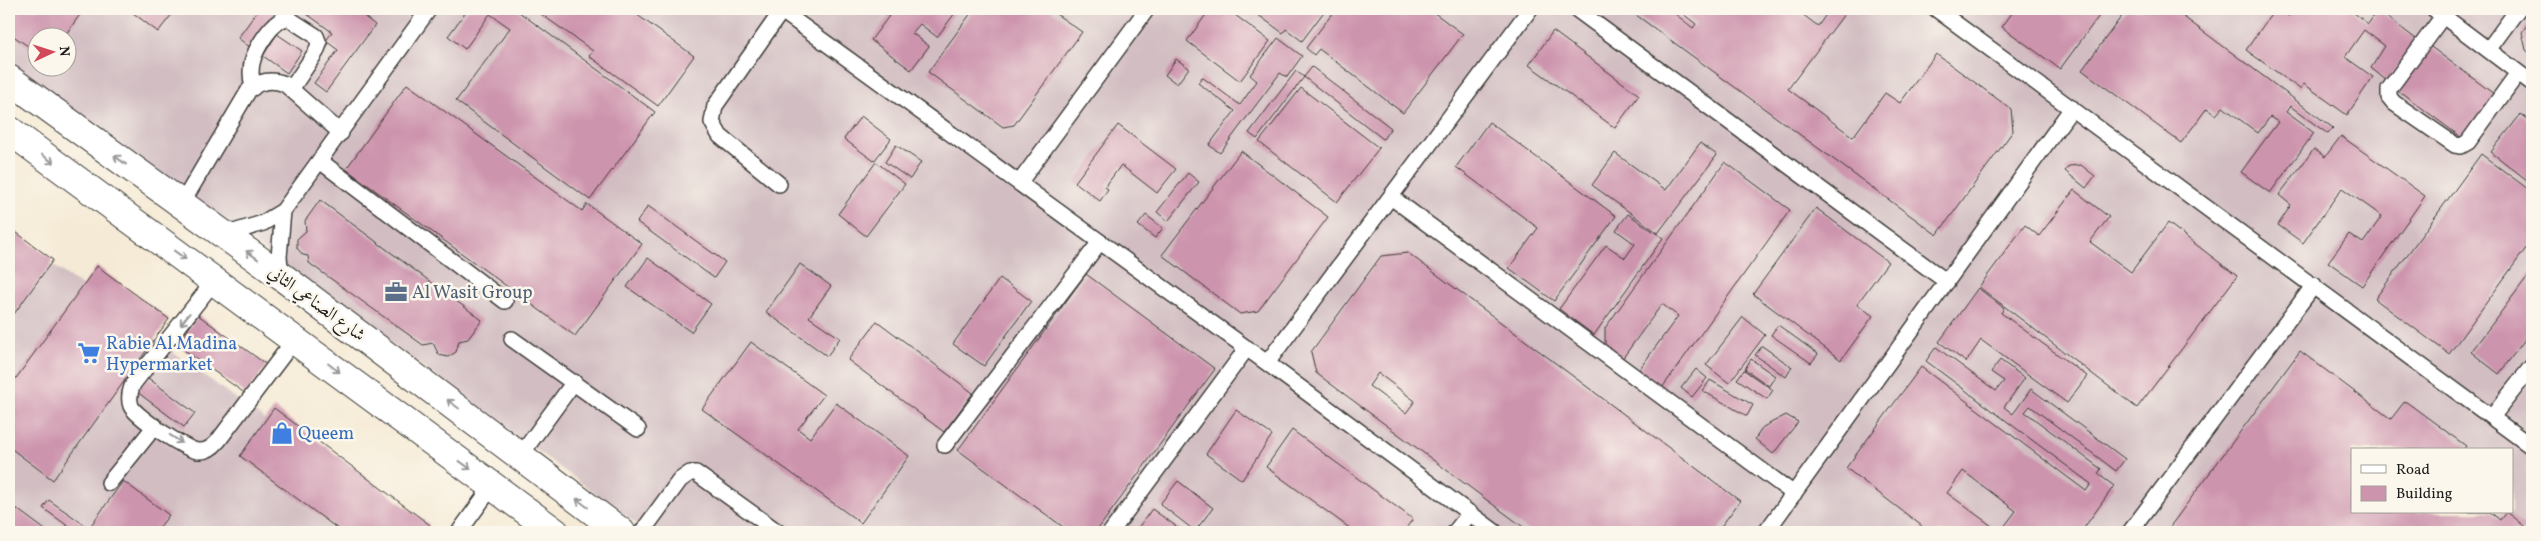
<svg xmlns="http://www.w3.org/2000/svg" width="2541" height="541" font-family="Vollkorn,Amiri,serif">
	<rect width="100%" height="100%" fill="#fbf7ec"/>
	<filter id="ink" filterUnits="userSpaceOnUse"><feTurbulence type="fractalNoise" baseFrequency=".02" numOctaves="2"/><feDisplacementMap in="SourceGraphic" scale="10" xChannelSelector="R" yChannelSelector="G"/><feConvolveMatrix kernelMatrix="1 2 1 2 8 2 1 2 1" color-interpolation-filters="sRGB"/></filter>
	<filter id="wash" filterUnits="userSpaceOnUse"><feTurbulence type="fractalNoise" baseFrequency=".0096" numOctaves="4" result="noise"/><feDisplacementMap in="SourceGraphic" scale="20" xChannelSelector="R" yChannelSelector="G"/><feGaussianBlur stdDeviation="1.12" result="paint"/><feColorMatrix in="noise" values="0 0 0 0 0 0 0 0 0 0 0 0 0 0 0 0 0 1.4 0 .05"/><feComposite in="paint" operator="in"/></filter>
	<g filter="url(#wash)">
		<rect width="100%" height="100%" fill="#f5ead5"/>
		<!-- industrial -->
		<path fill="#d2bec2" fill-rule="evenodd" d="M9,9H2532V532H648L9,64ZM38,38H68V68H38ZM2352,450H2512V512H2352Z
			M9,233L171,351L418,532H9Z"/>
		<g id="blocks">
			<!-- building -->
			<path fill="#cd94ad" fill-rule="evenodd" d="M9,9H84L63,38H38V53L9,33Z
				M128,9H176L158,32Z
				M259,9H279L251,48L238,38Z
				M300,9H366L362,15L375,25L326,92L314,83L338,50L326,41L332,32Z
				M468,9H515L655,112L590,200L456,101L510,28L490,14L465,49L448,36Z
				M534,9H629L694,56L658,106L589,56L593,51Z
				M879,9H958L937,37L920,24L912,33L929,46L911,70L871,40L889,16Z
				M974,9H1049L1082,32L1014,125L1003,127L928,72Z
				M1210,9H1227L1270,41L1240,81L1187,41Z
				M1250,9H1326L1302,41L1286,29L1283,33Z
				M1336,9H1429L1463,34L1403,113L1319,49L1314,55L1306,48Z
				M1628,9H1677L1674,13L1693,28L1696,24L1683,14L1687,9H1806L1802,14L1818,26L1830,9H1848L1788,89L1853,137L1885,93L1900,103L1936,54L2011,109L2013,131L1937,235Z
				M2015,9H2104L2060,69L2002,27Z
				M2127,9H2173L2333,128L2328,134L2290,106L2286,112L2314,133L2270,193L2241,172L2278,122L2270,117L2258,133L2223,107L2216,115L2207,108L2181,143L2082,70Z
				M2275,9L2289,16L2294,9H2355L2353,12L2368,24L2378,10L2416,39L2387,81L2371,68L2385,46L2364,30L2345,57L2373,77L2347,115L2304,84L2300,89L2246,50Z
				M2532,18V55L2526,50L2522,32Z
				M1553,31L1639,95L1615,128L1529,65Z
				M277,34L302,51L287,73L263,56Z
				M1278,38L1302,56L1287,77L1280,73L1220,153L1209,145L1235,111L1198,83L1202,77L1240,105L1257,81L1250,75Z
				M2427,44L2498,97L2466,141L2395,88Z
				M1176,59L1189,68L1177,84L1165,75Z
				M1312,67L1391,128L1383,139L1304,77L1257,139L1249,133L1296,71L1304,77Z
				M407,84L582,211L587,204L642,244L575,336L346,169Z
				M1301,88L1379,148L1337,202L1259,142Z
				M2521,114L2532,122V184L2491,152Z
				M861,116L891,139L874,161L844,139Z
				M1489,122L1616,216L1554,301L1509,268L1538,228L1456,167Z
				M1118,125L1176,169L1157,193L1121,165L1105,187L1108,189L1100,201L1075,182Z
				M2341,136L2425,196L2362,286L2328,262L2349,234L2363,243L2382,216L2342,188L2303,243L2278,225L2291,205L2279,195L2314,149L2325,157Z
				M1700,143L1717,155L1658,233L1592,185L1615,153L1666,190Z
				M896,145L921,162L910,179L885,162Z
				M1241,151L1328,217L1258,311L1240,314L1162,255Z
				M2481,154L2532,192V240L2449,354L2375,299Z
				M876,162L905,184L866,236L838,214Z
				M1725,162L1790,210L1662,388L1638,371L1678,316L1662,304L1622,359L1605,346V328Z
				M2081,165L2095,176L2086,188L2065,171L2069,166Z
				M1188,173L1199,182L1168,221L1157,212Z
				M2074,190L2109,217L2090,242L2131,272L2168,223L2237,276L2137,408L1979,287L2025,225L2039,236Z
				M320,200L482,320L468,339L459,341L456,352L448,357L439,355L433,343L423,345L309,263L308,256L303,255L297,248V239L306,231L305,221Z
				M648,206L725,262L714,278L637,222Z
				M1816,208L1888,262L1857,304L1873,316L1841,360L1753,294Z
				M1628,214L1663,238L1594,335L1559,309L1606,245L1625,258L1635,244L1616,230Z
				M1146,215L1163,228L1155,238L1138,225Z
				M9,227L53,260L14,314L9,311Z
				M1408,253L1740,501L1717,532H1530L1316,373L1311,352L1381,256ZM1378,373L1415,401L1406,413L1369,386Z
				M648,258L711,304L691,332L627,287Z
				M800,264L831,286L809,317L840,338L827,356L766,312Z
				M97,266L169,319L53,480L9,447V388Z
				M2531,272L2532,330L2499,374L2471,352Z
				M1086,274L1215,369L1096,532H1070L958,450Z
				M1000,278L1031,301L984,366L953,344Z
				M1978,288L2004,308L2001,313L2087,376L2067,403L1981,340L1966,362L1939,342Z
				M198,315L267,365L246,394L177,345Z
				M1743,317L1765,335L1729,383L1706,365Z
				M877,321L973,393L944,432L848,360Z
				M1778,325L1818,354L1811,363L1771,335Z
				M751,342L824,395L798,429L810,438L836,403L909,456L861,523L702,409Z
				M1762,346L1792,367L1786,377L1755,355Z
				M1936,347L1996,391L2004,381L1991,372L2000,360L2025,378L2004,407L2013,414L2031,389L2125,459L2116,471L2030,406L2025,412L2101,469L2098,474L2114,486L2081,532H2000L2016,511L1963,471L1947,493L2000,532H1917L1922,526L1846,468L1921,367L2086,491L2091,484L1926,361Z
				M2300,351L2391,419L2405,401L2466,446L2463,450H2352V512H2490L2500,520L2506,512L2532,532H2166Z
				M1751,359L1775,376L1769,386L1745,369Z
				M1696,369L1707,378L1692,397L1681,388Z
				M1744,370L1773,390L1767,399L1737,379Z
				M148,378L195,413L184,427L137,392Z
				M1710,380L1753,405L1747,416L1703,391Z
				M274,408L430,525L424,532H342L240,456Z
				M1236,410L1272,435L1242,480L1206,454Z
				M1786,415L1798,422L1773,454L1755,439L1763,427Z
				M1292,430L1413,519L1403,532H1355L1266,467Z
				M123,481L169,515L156,532H76L43,508L49,500L89,528Z
				M1178,481L1213,508L1195,531L1160,504Z
				M9,503L48,532H9Z
				M1152,509L1184,532H1135Z
				M1280,526L1288,532H1276Z"/>
		</g>
	</g>
	<g filter="url(#ink)">
		<use href="#blocks" fill-opacity="0" stroke="#3d3b38" stroke-width="1"/>
		<g fill="none" stroke-linecap="round" stroke-linejoin="round">
			<defs>
				<path id="lane" d="M779,9L1267,363L1495,532
					M1576,9L1947,282
					M1936,9L2532,447
					M2434,9L2532,83
					M2443,16L2389,89V97L2394,103L2455,145L2461,146L2468,142L2518,73
					M2488,50L2518,9
					M253,88C251,79 250,72 252,63C255,49 273,19 288,18L316,36L319,44L316,52L292,88
					M320,161L505,301
					M1019,183L1147,9
					M779,184L720,136L712,122L715,106L783,9
					M1391,197L1794,494
					M181,205L249,90C260,80 272,79 285,84L341,133
					M224,235L263,223L283,211L429,9
					M281,276L279,257L283,211
					M215,280L133,384C130,391 128,398 131,406C136,417 186,450 198,451C207,452 213,447 218,441L295,339
					M512,339L638,429
					M1267,363L1530,9
					M2492,417L2532,366
					M945,445L1099,243
					M520,456L574,382
					M109,483L155,426
					M459,532L493,485
					M642,532L680,480L690,473H696L778,532
					M1111,532L1247,348
					M1455,532L1470,513
					M1766,532L2072,108
					M2130,532L2314,285"/>
				<path id="primary" d="M9,79L281,276L621,532
					M9,130L555,532"/>
			</defs>
			<!-- lane casing -->
			<use href="#lane" stroke="#3d3b38" stroke-width="18"/>
			<!-- primary casing -->
			<use href="#primary" stroke="#3d3b38" stroke-width="30"/>
			<!-- lane -->
			<use href="#lane" stroke="#fff" stroke-width="15"/>
			<!-- primary -->
			<use href="#primary" stroke="#fff" stroke-width="28"/>
		</g>
		<!-- one-way arrows -->
		<defs><path id="oneway-shaft" d="M-6 0H5M1.5-3L5.5 0L1.5 3" fill="none" stroke-width="1.6" stroke-linecap="round" stroke-linejoin="round" transform="scale(1.25)"/></defs>
		<g stroke="#999">
			<use href="#oneway-shaft" transform="translate(48 159) rotate(36)"/>
			<use href="#oneway-shaft" transform="translate(120 160) rotate(-144)"/>
			<use href="#oneway-shaft" transform="translate(180 255) rotate(36)"/>
			<use href="#oneway-shaft" transform="translate(252 255) rotate(-144)"/>
			<use href="#oneway-shaft" transform="translate(185 319) rotate(128)"/>
			<use href="#oneway-shaft" transform="translate(334 368) rotate(37)"/>
			<use href="#oneway-shaft" transform="translate(453 404) rotate(-143)"/>
			<use href="#oneway-shaft" transform="translate(176 439) rotate(33)"/>
			<use href="#oneway-shaft" transform="translate(465 465) rotate(36)"/>
			<use href="#oneway-shaft" transform="translate(582 503) rotate(-143)"/>
		</g>
	</g>
	<!-- icons -->
	<defs>
		<symbol id="office-bare" viewBox="-9 -9 18 18"><path d="M-6-3h4V-5.5h4V-3h4V5H-6ZM-1-4.5V-3h2v-1.5ZM-6 0V1H6V0Z" fill="#5c6f8a" stroke="#fbf7ec" stroke-width="2.5" paint-order="stroke"/></symbol>
		<symbol id="supermarket-bare" viewBox="-9 -9 18 18"><path d="M-6-5.5h2.5l.6 2H6L4.5 2H-2.5L-4.4-4H-6ZM-1.5 3.2a1.3 1.3 0 1 0 .1 0ZM3 3.2a1.3 1.3 0 1 0 .1 0Z" fill="#3f7fe0" stroke="#fbf7ec" stroke-width="2.5" paint-order="stroke"/></symbol>
		<symbol id="shop-bare" viewBox="-9 -9 18 18"><path d="M-5-2.5h2.3a2.7 3.5 0 0 1 5.4 0H5L5.5 6h-11ZM-1.5-2.5h3a1.5 2.3 0 0 0-3 0Z" fill="#3f7fe0" stroke="#fbf7ec" stroke-width="2.5" paint-order="stroke"/></symbol>
	</defs>
	<g fill-rule="evenodd">
		<use href="#office-bare" x="380" y="276" width="32" height="32"/>
		<use href="#supermarket-bare" x="73" y="337" width="32" height="32"/>
		<use href="#shop-bare" x="266" y="417" width="32" height="32"/>
	</g>
	<g text-anchor="middle" stroke-width="5" stroke-linejoin="round" paint-order="stroke">
		<!-- service labels -->
		<g font-size="18" fill="#4e5e75" stroke="#fbf7ec" text-anchor="start">
			<text x="412" y="298">Al Wasit Group</text>
		</g>
		<!-- street labels -->
		<g font-size="18" fill="#1c1c1c" stroke="#fbf7ec">
			<text transform="translate(317 303) rotate(36)" y="6">شارع الصناعي الثاني</text>
		</g>
		<!-- shop labels -->
		<g font-size="18" fill="#366cbe" stroke="#fbf7ec" text-anchor="start">
			<text x="106" y="349">Rabie Al Madina<tspan x="106" dy="21">Hypermarket</tspan></text>
			<text x="298" y="439">Queem</text>
		</g>
	</g>
	<!-- margin -->
	<rect width="2541" height="541" fill="none" stroke="#fbf7ec" stroke-width="30"/>
	<!-- legend -->
	<rect x="2351" y="448" width="162" height="65" fill="#fbf7ec" stroke="#a29f99"/>
	<rect x="2361" y="465" width="25" height="8" fill="#ffffff" stroke="#a29f99"/>
	<text x="2396" y="474" font-size="15" fill="#1c1c1c">Road</text>
	<rect x="2361" y="486" width="25" height="15" fill="#cd94ad" stroke="#a29f99"/>
	<text x="2396" y="498" font-size="15" fill="#1c1c1c">Building</text>
	<!-- north arrow -->
	<g transform="translate(52 52) rotate(86)"><circle r="24" fill="#fbf7ec" stroke="#a29f99"/>
	<path d="M0-4L9 19L0 12L-9 19Z" fill="#d1495b"/>
	<text y="-8" font-size="14" font-weight="bold" text-anchor="middle" fill="#1c1c1c">N</text>
	</g>
</svg>
